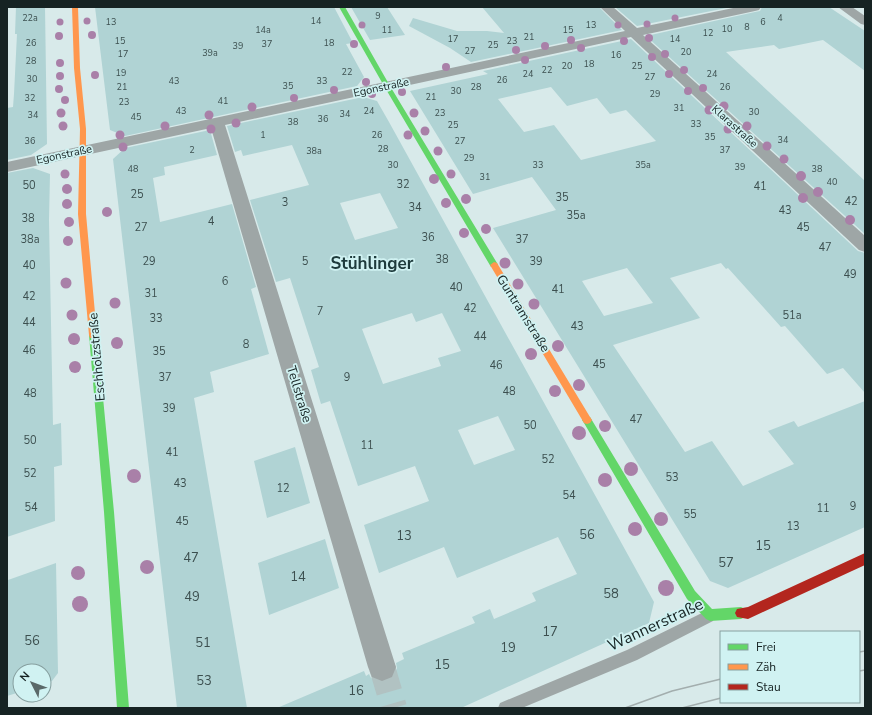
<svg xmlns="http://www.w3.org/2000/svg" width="872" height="715" font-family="'Nunito Sans',sans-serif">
	<rect width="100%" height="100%" fill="#d8eaea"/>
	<!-- building -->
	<path fill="#b0d3d4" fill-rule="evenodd" d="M16,7H45L47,144L31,155L7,160V108L13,107L14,94L17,34H15Z
		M95,7H334L353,43L346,44L364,77L357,86L125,136L110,130Z
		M351,7H387L405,35L370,40Z
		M482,7H599L622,30L471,62L450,48L409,26L413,18L457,31H487L504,33Z
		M615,7H731L637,26Z
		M762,7H829L865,31V71L823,40L779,49L774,45L726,52L865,181V234L646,36L755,12L760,11Z
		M631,39L858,251L865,253V393L843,368L827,374L785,326L781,327L728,268L726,269L721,263L670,278L700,318L613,345L685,452L712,441L743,486L794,464L768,431L794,421L798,427L865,401V527L728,588L710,581L493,228L556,210L532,177L473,194L410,91L488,74L483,71ZM551,87L567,106L597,98L610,114L626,110L656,141L581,160L554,125L524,132L498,99ZM627,268L653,303L604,316L582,281Z
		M363,97L377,101L389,122L654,602L649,623L461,708H277L364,671L366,676L369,674L371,678L381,682L393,678L397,668L396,663L404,659L402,653L475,623L472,617L490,609L494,619L536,601L532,593L577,574L558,537L457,578L444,547L379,573L364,525L429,501L415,466L358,486L330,401L321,404L311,370L319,367L290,278L276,282L250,200L309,185L292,145L243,156L241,150L235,152L227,126ZM380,193L398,228L355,240L340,203ZM412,313L416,322L442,313L461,351L438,358L441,366L383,384L362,329ZM498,416L515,450L474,465L458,430Z
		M210,130L217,155L164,167L165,175L153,178L160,222L232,204L256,287L251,289L269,354L210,372L214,392L194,398L247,708H177L113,159L125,148Z
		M33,168L50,174L49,220L53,425L61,423L62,465L54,467L55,521L7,537V173Z
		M295,447L310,503L267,518L254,461Z
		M325,539L339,588L269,615L258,563Z
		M56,563L58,673L52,681L44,684V671H20V692L7,696L8,580Z"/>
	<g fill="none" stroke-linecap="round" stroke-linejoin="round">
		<!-- street-tunnel -->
		<path stroke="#b1c2c2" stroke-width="26" stroke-dasharray="26 12" stroke-linecap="butt" d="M382,667L394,708"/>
		<!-- lane -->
		<path fill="#9ea6a6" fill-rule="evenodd" d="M708,610L713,611L714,616L713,621L637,660L522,708H498L500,703L627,650Z"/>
		<!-- street -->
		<path fill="#9ea6a6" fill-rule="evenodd" d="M600,7H613L637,28L738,7H761L759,10L755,11L643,35L865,236V252L859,250L631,37L225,125L396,667L392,677L382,681L372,677L368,667L211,128L7,172V162L625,31Z
			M838,7H852L865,16V25L861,24Z"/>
		<!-- fast -->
		<path fill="#63d668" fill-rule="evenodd" d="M339,7H345L390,86L497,263L498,265L497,267H491L384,86Z
			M93,331L96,332L97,335L114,512L129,708H117L104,512L89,335L90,332Z
			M587,416L590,417L695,591L712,609L741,607L745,609L747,613L745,617L741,619L710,621L706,619L687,599L584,423L582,420L584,417Z"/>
		<!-- slow -->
		<path fill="#ff974d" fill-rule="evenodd" d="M72,7H78L80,68L86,129V214L97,335L96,338H90L89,335L78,214L80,129L74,68Z
			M494,262L497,263L590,417L592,420L590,423L587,424L584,423L490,265Z"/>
		<!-- jam -->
		<path fill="#b3261e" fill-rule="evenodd" d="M865,553V565L748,619L737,617L735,613L737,609L748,607Z"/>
		<!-- tram -->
		<path stroke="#a3aeae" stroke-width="1.5" d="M859,652L865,651
			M859,671L865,670
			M625,708L672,691L721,679
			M682,708L721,698"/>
	</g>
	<!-- trees -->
	<g fill="#a980a8">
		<circle cx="675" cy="18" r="3.5"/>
		<circle cx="87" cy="21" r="3.5"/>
		<circle cx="60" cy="22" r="3.5"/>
		<circle cx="647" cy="24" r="3.5"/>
		<circle cx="362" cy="25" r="3.5"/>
		<circle cx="618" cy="25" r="3.5"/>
		<circle cx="92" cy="35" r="4"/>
		<circle cx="59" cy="36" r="4"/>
		<circle cx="649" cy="38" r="4"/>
		<circle cx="571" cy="40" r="4"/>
		<circle cx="624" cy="41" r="4"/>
		<circle cx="354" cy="44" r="4"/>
		<circle cx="545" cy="46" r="4"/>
		<circle cx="581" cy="48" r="4"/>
		<circle cx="516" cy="50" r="4"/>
		<circle cx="665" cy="54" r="4"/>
		<circle cx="652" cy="57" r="4"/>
		<circle cx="525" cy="60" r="4"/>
		<circle cx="60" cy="63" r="4"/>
		<circle cx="446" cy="67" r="4"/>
		<circle cx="684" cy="70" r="4"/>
		<circle cx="669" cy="74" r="4"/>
		<circle cx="95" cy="75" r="4"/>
		<circle cx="60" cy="76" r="4"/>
		<circle cx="366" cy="82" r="4"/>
		<circle cx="703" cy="88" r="4"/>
		<circle cx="59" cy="89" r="4"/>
		<circle cx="334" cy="90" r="4"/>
		<circle cx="688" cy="91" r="4"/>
		<circle cx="402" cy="92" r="4"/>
		<circle cx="372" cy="94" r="4"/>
		<circle cx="294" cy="98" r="4"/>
		<circle cx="65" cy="100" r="4"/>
		<circle cx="724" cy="106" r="4.5"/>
		<circle cx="252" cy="107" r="4.5"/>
		<circle cx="709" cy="110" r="4.5"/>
		<circle cx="61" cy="113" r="4.5"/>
		<circle cx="414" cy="113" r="4.5"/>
		<circle cx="209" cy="115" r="4.5"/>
		<circle cx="236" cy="123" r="4.5"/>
		<circle cx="63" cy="126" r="4.5"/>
		<circle cx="165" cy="126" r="4.5"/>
		<circle cx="747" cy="126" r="4.5"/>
		<circle cx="211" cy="129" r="4.5"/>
		<circle cx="728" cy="129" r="4.5"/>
		<circle cx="425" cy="131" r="4.5"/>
		<circle cx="120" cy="135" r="4.5"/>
		<circle cx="408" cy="135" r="4.5"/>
		<circle cx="767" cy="146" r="4.5"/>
		<circle cx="123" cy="147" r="4.5"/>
		<circle cx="438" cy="151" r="4.5"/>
		<circle cx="784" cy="159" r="4.5"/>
		<circle cx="65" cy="174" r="4.5"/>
		<circle cx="451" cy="174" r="4.5"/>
		<circle cx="801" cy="176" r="5"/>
		<circle cx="434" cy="179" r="5"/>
		<circle cx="67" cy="189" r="5"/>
		<circle cx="818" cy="192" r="5"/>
		<circle cx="803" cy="198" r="5"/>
		<circle cx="466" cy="199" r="5"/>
		<circle cx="446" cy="203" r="5"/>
		<circle cx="67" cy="204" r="5"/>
		<circle cx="107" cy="212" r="5"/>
		<circle cx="850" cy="220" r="5"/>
		<circle cx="69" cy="222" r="5"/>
		<circle cx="486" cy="229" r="5"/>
		<circle cx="464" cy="233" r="5"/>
		<circle cx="68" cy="241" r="5"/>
		<circle cx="505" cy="263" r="5.5"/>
		<circle cx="66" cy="283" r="5.5"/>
		<circle cx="518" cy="284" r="5.5"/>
		<circle cx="115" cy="303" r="5.5"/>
		<circle cx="534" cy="304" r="5.5"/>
		<circle cx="72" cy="315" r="5.5"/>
		<circle cx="74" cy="339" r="6"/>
		<circle cx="117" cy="343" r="6"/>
		<circle cx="558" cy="346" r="6"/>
		<circle cx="531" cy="354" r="6"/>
		<circle cx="75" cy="367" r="6"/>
		<circle cx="579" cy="385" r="6"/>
		<circle cx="555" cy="391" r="6"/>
		<circle cx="605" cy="426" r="6"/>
		<circle cx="579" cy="433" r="7"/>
		<circle cx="631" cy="469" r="7"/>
		<circle cx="134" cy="476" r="7"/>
		<circle cx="605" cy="480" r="7"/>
		<circle cx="661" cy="519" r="7"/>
		<circle cx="635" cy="529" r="7"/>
		<circle cx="147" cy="567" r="7"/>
		<circle cx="78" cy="573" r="7"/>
		<circle cx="666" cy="588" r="8"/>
		<circle cx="80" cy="604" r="8"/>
	</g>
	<g text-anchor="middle" stroke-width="3.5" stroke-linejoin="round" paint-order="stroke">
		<!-- far-number labels -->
		<g font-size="9" fill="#3c4f4f">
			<text x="378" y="19">9</text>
			<text x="30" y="21">22a</text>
			<text x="780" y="21">4</text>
			<text x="316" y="24">14</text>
			<text x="111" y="25">13</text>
			<text x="763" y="25">6</text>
			<text x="591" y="28">13</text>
			<text x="747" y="30">8</text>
			<text x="727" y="32">10</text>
			<text x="263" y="33">14a</text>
			<text x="387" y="33">11</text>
			<text x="568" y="33">15</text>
			<text x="708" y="36">12</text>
			<text x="529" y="40">21</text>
			<text x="453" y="42">17</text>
			<text x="675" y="42">14</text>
			<text x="120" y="44">15</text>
			<text x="512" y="44">23</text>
			<text x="31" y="46">26</text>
			<text x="329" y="46">18</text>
			<text x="267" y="47">37</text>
			<text x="493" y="48">25</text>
			<text x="238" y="49">39</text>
			<text x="470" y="54">27</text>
			<text x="686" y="55">20</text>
			<text x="210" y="56">39a</text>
			<text x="123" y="57">17</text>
			<text x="616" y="58">16</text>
			<text x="31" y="64">28</text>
			<text x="589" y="67">18</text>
			<text x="567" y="69">20</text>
			<text x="637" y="69">25</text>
			<text x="547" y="73">22</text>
			<text x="347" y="75">22</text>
			<text x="121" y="76">19</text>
			<text x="528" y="77">24</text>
			<text x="712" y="77">24</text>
			<text x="650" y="80">27</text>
			<text x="32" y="82">30</text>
			<text x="502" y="83">26</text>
			<text x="174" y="84">43</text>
			<text x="322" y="84">33</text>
			<text x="288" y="89">35</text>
			<text x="122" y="90">21</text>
			<text x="476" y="90">28</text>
			<text x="725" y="90">26</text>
			<text x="456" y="94">30</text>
			<text x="655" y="97">29</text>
			<text x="431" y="100">21</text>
			<text x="30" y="101">32</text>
			<text x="223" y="104">41</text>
			<text x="124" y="105">23</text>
			<text x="679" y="111">31</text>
			<text x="181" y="114">43</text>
			<text x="369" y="114">24</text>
			<text x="754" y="115">30</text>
			<text x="440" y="116">23</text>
			<text x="345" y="117">34</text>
			<text x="33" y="118">34</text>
			<text x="136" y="120">45</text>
			<text x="323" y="122">36</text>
			<text x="293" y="125">38</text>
			<text x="696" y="127">33</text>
			<text x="453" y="128">25</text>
			<text x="263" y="138">1</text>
			<text x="377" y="138">26</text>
			<text x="710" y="140">35</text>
			<text x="783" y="143">34</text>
			<text x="30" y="144">36</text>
			<text x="460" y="144">27</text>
			<text x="383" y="152">28</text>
			<text x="192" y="153">2</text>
			<text x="725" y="153">37</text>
			<text x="314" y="154">38a</text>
			<text x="469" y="161">29</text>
			<text x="393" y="168">30</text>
			<text x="538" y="168">33</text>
			<text x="643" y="168">35a</text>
			<text x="740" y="170">39</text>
			<text x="133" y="172">48</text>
			<text x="817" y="172">38</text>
			<text x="485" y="180">31</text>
			<text x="832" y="185">40</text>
		</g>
		<!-- far-street labels -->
		<g font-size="11" fill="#162323" stroke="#d0f2f2">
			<text transform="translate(381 87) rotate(-12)" y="4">Egonstraße</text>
			<text transform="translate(735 126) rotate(42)" y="4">Klarastraße</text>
			<text transform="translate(64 154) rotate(-12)" y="4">Egonstraße</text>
		</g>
		<!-- number labels -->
		<g font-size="11" fill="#3c4f4f">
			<text x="403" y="188">32</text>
			<text x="29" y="189">50</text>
			<text x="760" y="190">41</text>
			<text x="137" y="198">25</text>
			<text x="562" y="201">35</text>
			<text x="851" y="205">42</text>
			<text x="285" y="206">3</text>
			<text x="415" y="211">34</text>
			<text x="785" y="214">43</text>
			<text x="576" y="219">35a</text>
			<text x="28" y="222">38</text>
			<text x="211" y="225">4</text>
			<text x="141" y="231">27</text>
			<text x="803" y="231">45</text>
			<text x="428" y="241">36</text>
			<text x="30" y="243">38a</text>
			<text x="522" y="243">37</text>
			<text x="825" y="251">47</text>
			<text x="442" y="263">38</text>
			<text x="149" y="265">29</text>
			<text x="305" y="265">5</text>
			<text x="536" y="265">39</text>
			<text x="29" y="269">40</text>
			<text x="850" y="278">49</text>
			<text x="225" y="285">6</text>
			<text x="456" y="291">40</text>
			<text x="558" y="293">41</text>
			<text x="151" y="297">31</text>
			<text x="29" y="300">42</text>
			<text x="470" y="312">42</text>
			<text x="320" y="315">7</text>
			<text x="792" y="319">51a</text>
			<text x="156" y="322">33</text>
			<text x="29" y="326">44</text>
			<text x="577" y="330">43</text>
			<text x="480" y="340">44</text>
			<text x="246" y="348">8</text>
			<text x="29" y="354">46</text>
			<text x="159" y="355">35</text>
			<text x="599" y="368">45</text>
			<text x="496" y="369">46</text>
			<text x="165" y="381">37</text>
			<text x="347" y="381">9</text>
			<text x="509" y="395">48</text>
			<text x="30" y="397">48</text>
			<text x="169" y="412">39</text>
			<text x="636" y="423">47</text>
			<text x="530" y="429">50</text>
			<text x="30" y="444">50</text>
			<text x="367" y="449">11</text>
			<text x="172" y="456">41</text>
			<text x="548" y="463">52</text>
			<text x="30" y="477">52</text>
			<text x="672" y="481">53</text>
			<text x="180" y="487">43</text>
			<text x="283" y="492">12</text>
			<text x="569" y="499">54</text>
			<text x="853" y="510">9</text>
			<text x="31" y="511">54</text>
			<text x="823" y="512">11</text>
			<text x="690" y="518">55</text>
			<text x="182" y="525">45</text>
			<text x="793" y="530">13</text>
		</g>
		<!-- street labels -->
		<g font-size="13" fill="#162323" stroke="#d0f2f2">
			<text transform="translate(524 313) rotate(58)" y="5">Guntramstraße</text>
			<text transform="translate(96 357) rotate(-95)" y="5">Eschholzstraße</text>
			<text transform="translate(300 394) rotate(73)" y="5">Tellstraße</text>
		</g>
		<!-- near-number labels -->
		<g font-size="13" fill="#3c4f4f">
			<text x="587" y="539">56</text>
			<text x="404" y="540">13</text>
			<text x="763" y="550">15</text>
			<text x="191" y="562">47</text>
			<text x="726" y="567">57</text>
			<text x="298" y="581">14</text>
			<text x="611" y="598">58</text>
			<text x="192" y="601">49</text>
			<text x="550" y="636">17</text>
			<text x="32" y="645">56</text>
			<text x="203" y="647">51</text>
			<text x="508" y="652">19</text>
			<text x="442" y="669">15</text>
			<text x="204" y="685">53</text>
			<text x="356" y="695">16</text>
		</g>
		<!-- near-street labels -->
		<g font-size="16" fill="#162323" stroke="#d0f2f2">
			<text transform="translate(655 624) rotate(-25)" y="6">Wannerstraße</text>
		</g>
		<!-- district labels -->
		<g font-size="17" font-weight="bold" fill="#1e3b3c" stroke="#d0f2f2">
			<text x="372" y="269">Stühlinger</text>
		</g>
	</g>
	<!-- border -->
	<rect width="872" height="715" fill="none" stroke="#162323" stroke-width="16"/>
	<!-- legend -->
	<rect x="720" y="631" width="140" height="72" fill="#d0f2f2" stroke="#869f9f"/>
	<rect x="728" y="644" width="20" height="6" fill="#63d668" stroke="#869f9f"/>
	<text x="756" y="651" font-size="12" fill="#162323">Frei</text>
	<rect x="728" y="664" width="20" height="6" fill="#ff974d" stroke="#869f9f"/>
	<text x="756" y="671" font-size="12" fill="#162323">Zäh</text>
	<rect x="728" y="684" width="20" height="6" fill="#b3261e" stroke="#869f9f"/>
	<text x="756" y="691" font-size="12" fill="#162323">Stau</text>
	<!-- north arrow -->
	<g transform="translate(32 683) rotate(312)"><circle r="19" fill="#d0f2f2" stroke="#869f9f"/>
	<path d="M0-3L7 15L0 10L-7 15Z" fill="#5a6969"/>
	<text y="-6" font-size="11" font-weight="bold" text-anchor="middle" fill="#162323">N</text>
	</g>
</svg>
